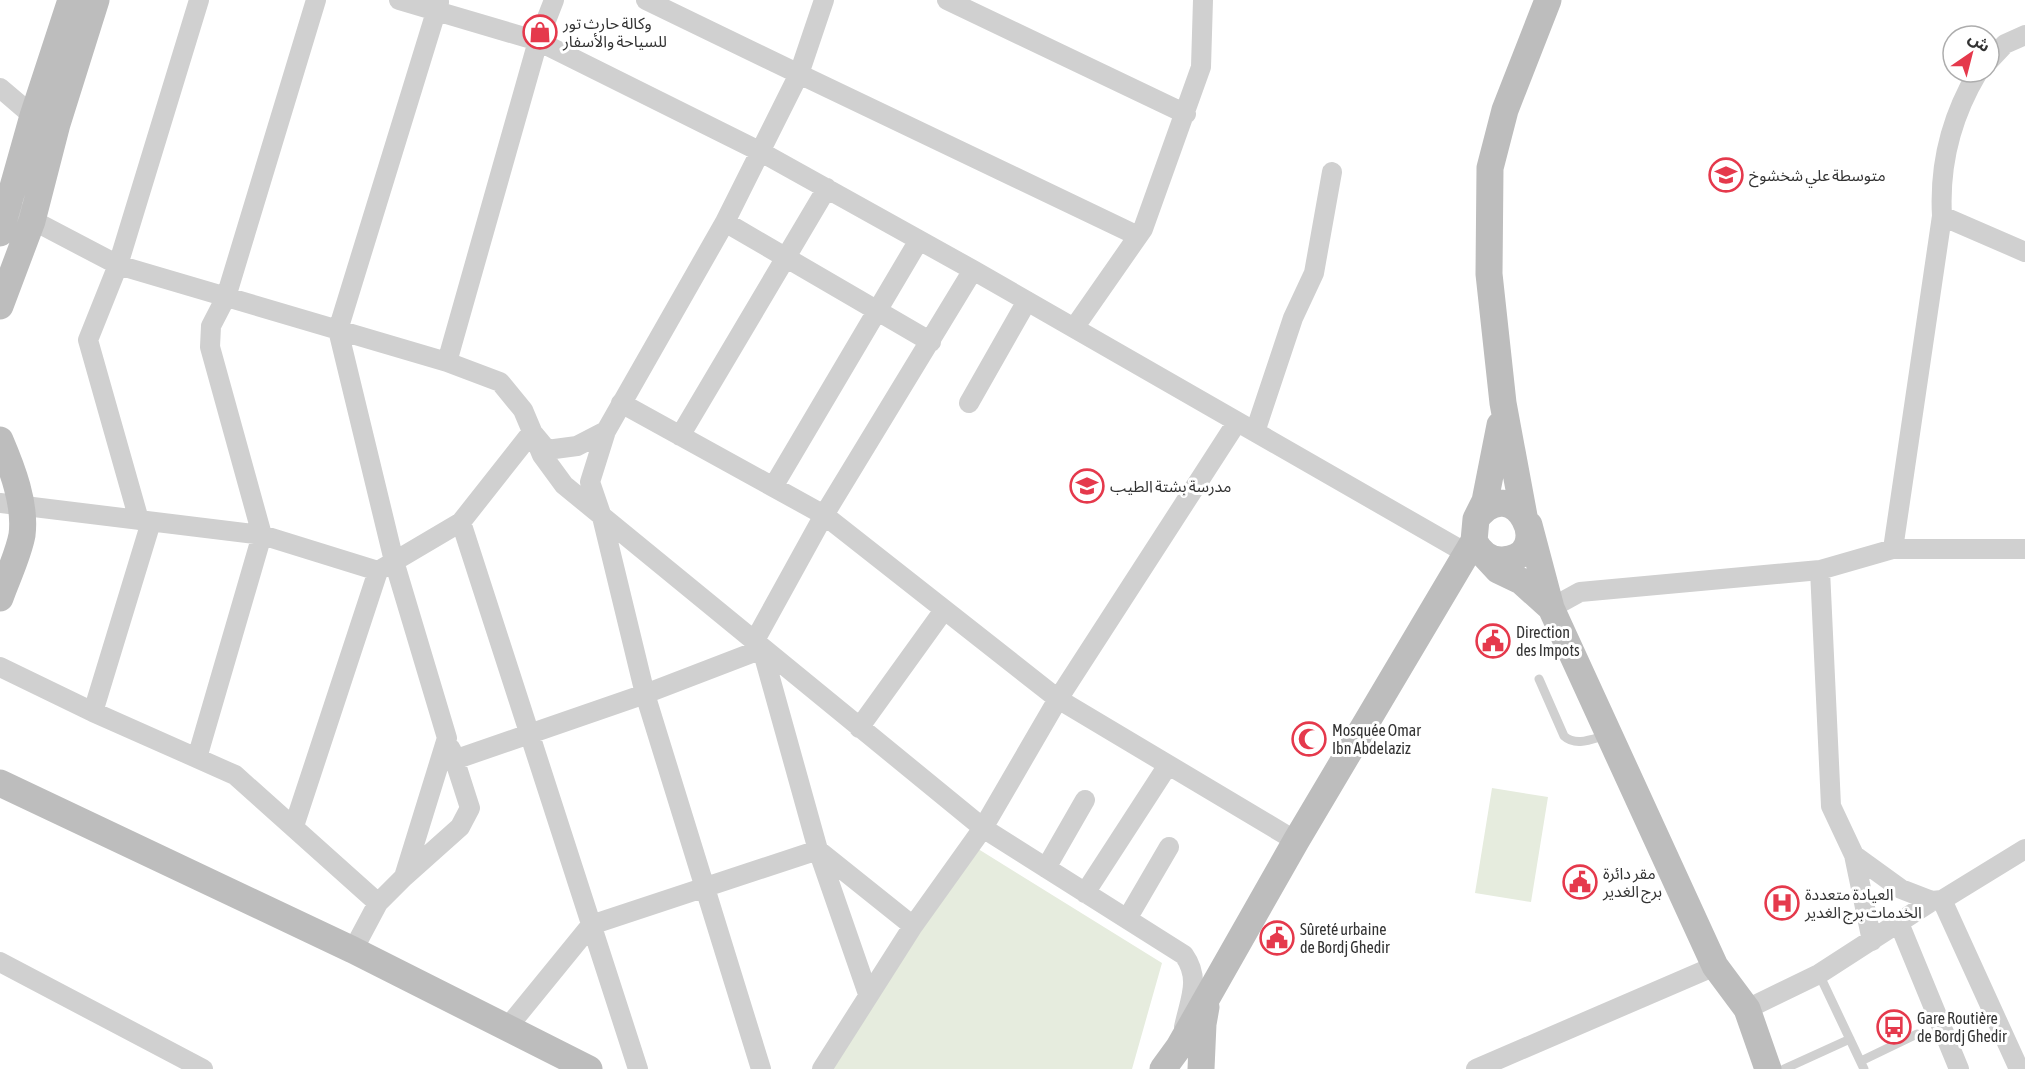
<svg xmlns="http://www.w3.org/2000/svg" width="2025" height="1069" font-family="'Asap Condensed','Noto Sans Arabic',sans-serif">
	<rect width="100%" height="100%" fill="#fff"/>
	<!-- pitch -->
	<path fill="#e6ecde" d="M1492,788L1548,797L1531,902L1475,893Z
		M975,847L1162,963L1132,1069H831Z"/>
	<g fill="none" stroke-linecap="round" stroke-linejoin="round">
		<!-- lane -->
		<path stroke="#d0d0d0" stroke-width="9" d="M1539,679L1564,736C1576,747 1592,739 1607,735
			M1819,974L1864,1069
			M1861,1061L1917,1034
			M1784,1069L1850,1039"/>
		<!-- street -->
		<path stroke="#d0d0d0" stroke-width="20" d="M399,0L538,41L759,151L973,270L1466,553
			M646,0L797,73
			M947,0L1186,114
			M1989,61L2005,44L2025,35
			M799,74L1138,236
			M0,88L33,116L44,119
			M0,203L118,265L447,362L500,382L523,410L542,455L564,485L983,828L1184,955C1201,979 1190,999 1184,1027
			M1942,216L2025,252
			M725,222L931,342
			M1074,328L1143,229L1201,67L1203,0
			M447,362L538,41L554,0
			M621,403L824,515L1058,699L1296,841
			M969,403L1027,301
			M1255,432L1293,318L1314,273L1332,172
			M680,436L827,188
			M773,487L919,240
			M0,503L262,535L378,571
			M139,520L88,340L118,265L199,0
			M461,522L638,1069
			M1893,549L1942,216C1939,163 1951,117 1978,72
			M1820,570L1831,806L1854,855L1872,941
			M1551,608L1580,592L1820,570L1893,549H2025
			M754,642L824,515L973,270
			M0,667L93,712L235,775L378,903L353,950
			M93,712L151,522
			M859,728L944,610
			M197,758L262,535L210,347L211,326L226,297L316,0
			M454,760L645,694L762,649L818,850L868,994
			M294,826L378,571L461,522L532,432L547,450L577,446L606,431
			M1854,855L1901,889L1932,901
			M1046,868L1085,800
			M404,877L460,827L470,808L451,749
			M1085,893L1168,765
			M1942,900L2019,1069
			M378,903L404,877L447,738L394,561L338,330L439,2
			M1127,919L1169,847
			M1899,923L1959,1069
			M0,962L203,1069
			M1747,1009L1819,974L1932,901L1942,900L2025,849
			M507,1028L591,925L818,850L913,926
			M761,1069L645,694L602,517L590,482L606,431L725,222L799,74L824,0
			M822,1069L913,926L983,828L1058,699L1237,422
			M1476,1069L1715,966"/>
		<!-- secondary -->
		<path stroke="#bdbdbd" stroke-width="27" d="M0,233L33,116L71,0
			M0,306L32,221L57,124L96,0
			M0,440C12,468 26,504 22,535C18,556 7,578 0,598
			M1524,516L1503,403L1489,274L1490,168L1505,110L1548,0
			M1476,519L1485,501L1500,425
			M1529,525L1551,608L1715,966L1747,1009L1768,1069
			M1485,556L1498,570L1521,581L1551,608
			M0,783L353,950L589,1069
			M1163,1069L1179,1047L1296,841L1474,541L1476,519C1514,468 1558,556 1503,560C1489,561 1480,552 1474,541
			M1201,1069L1203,1024L1206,1007"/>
	</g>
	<!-- icons -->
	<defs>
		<symbol id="shop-ring" viewBox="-11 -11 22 22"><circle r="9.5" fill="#fff" stroke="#e5394c" stroke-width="1.5"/><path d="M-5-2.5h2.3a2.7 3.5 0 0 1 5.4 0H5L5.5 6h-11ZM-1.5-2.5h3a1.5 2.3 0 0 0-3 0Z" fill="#e5394c"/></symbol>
		<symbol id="school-ring" viewBox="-11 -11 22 22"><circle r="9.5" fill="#fff" stroke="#e5394c" stroke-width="1.5"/><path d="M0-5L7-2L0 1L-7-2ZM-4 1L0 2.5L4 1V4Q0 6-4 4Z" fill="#e5394c"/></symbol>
		<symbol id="civic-ring" viewBox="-11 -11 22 22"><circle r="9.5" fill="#fff" stroke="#e5394c" stroke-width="1.5"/><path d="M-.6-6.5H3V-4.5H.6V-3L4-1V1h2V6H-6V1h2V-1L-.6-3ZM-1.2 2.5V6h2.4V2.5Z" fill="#e5394c"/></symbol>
		<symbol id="mosque-ring" viewBox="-11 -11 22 22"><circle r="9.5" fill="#fff" stroke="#e5394c" stroke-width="1.5"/><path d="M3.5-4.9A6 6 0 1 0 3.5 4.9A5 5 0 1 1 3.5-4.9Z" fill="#e5394c"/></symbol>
		<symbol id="hospital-ring" viewBox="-11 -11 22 22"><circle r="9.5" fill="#fff" stroke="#e5394c" stroke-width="1.5"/><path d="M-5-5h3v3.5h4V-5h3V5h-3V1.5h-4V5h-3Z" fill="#e5394c"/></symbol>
		<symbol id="bus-ring" viewBox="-11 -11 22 22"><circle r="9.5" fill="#fff" stroke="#e5394c" stroke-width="1.5"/><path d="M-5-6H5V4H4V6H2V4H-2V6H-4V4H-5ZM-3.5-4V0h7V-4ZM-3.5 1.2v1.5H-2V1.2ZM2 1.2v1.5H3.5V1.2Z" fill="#e5394c"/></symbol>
	</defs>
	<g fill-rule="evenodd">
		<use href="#shop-ring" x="521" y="13" width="38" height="38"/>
		<use href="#school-ring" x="1707" y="156" width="38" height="38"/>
		<use href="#school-ring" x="1068" y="467" width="38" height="38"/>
		<use href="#civic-ring" x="1474" y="622" width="38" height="38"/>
		<use href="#mosque-ring" x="1290" y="720" width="38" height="38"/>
		<use href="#civic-ring" x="1561" y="863" width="38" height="38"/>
		<use href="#hospital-ring" x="1763" y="884" width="38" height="38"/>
		<use href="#civic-ring" x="1258" y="919" width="38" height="38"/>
		<use href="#bus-ring" x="1875" y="1008" width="38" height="38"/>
	</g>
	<g text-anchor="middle" stroke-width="6" stroke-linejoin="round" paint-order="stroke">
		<!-- poi labels -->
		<g font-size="16" fill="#333" stroke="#fff" text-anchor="start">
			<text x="563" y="29">وكالة حارث تور<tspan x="563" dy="18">للسياحة والأسفار</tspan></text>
			<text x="1749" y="181">متوسطة علي شخشوخ</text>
			<text x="1110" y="492">مدرسة بشتة الطيب</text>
			<text x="1516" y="638">Direction<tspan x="1516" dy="18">des Impots</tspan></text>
			<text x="1332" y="736">Mosquée Omar<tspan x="1332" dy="18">Ibn Abdelaziz</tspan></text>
			<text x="1603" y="879">مقر دائرة<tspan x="1603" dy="18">برج الغدير</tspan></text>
			<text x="1805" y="900">العيادة متعددة<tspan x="1805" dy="18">الخدمات برج الغدير</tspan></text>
			<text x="1300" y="935">Sûreté urbaine<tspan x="1300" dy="18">de Bordj Ghedir</tspan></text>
			<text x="1917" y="1024">Gare Routière<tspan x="1917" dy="18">de Bordj Ghedir</tspan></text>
		</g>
	</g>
	<!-- north arrow -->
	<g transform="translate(1971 54) rotate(35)"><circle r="28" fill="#ffffff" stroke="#adadad" stroke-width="1.5"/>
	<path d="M0-4.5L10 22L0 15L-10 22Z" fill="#e5394c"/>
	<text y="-9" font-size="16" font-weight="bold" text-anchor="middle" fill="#333333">ش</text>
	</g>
</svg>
